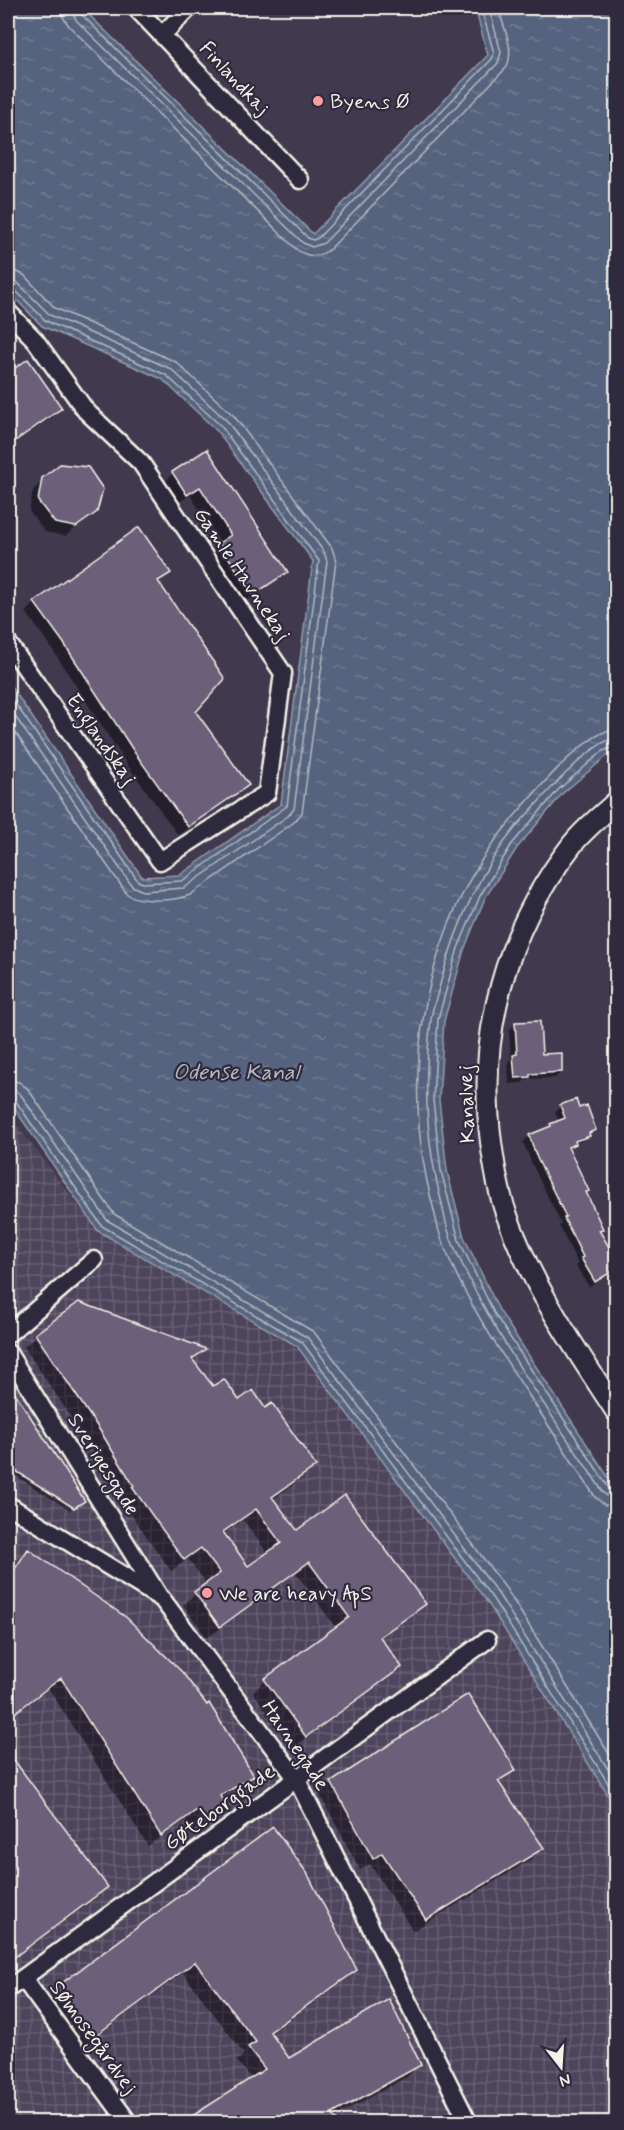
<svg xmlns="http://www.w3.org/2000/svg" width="624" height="2130" font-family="Mynerve,sans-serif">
	<defs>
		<pattern id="industrial-grid" width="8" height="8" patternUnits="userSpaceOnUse" patternTransform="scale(1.5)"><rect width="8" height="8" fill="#4e455c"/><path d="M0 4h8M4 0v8" fill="none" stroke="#686073"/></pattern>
		<pattern id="water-ripples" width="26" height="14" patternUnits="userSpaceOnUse" patternTransform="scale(1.5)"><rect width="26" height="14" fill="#55647f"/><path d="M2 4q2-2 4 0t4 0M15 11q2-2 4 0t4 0" fill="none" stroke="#6e7b91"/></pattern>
	</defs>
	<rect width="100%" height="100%" fill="#413a4f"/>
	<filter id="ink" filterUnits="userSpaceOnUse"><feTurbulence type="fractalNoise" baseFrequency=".0167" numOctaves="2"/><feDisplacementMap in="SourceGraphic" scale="12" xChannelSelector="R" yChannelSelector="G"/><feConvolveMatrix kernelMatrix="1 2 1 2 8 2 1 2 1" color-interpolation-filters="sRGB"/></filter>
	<g filter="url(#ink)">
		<!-- industrial -->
		<path fill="url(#industrial-grid)" d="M8,1114L98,1231L297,1346L488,1603L616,1808V2122H8Z"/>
		<!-- water -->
		<path fill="url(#water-ripples)" stroke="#959ca9" stroke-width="1.5" d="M8,8H82L313,234L488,55L475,8H616V751L607,756L563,793L517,848L485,898L464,950L444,1021L439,1100L447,1171L464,1237L499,1310L616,1489V1808L488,1603L297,1346L98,1231L8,1099V682L142,877L180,875L281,804L313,561L216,430L162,379L42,326L8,291Z"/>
		<!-- shadow -->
		<path fill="#0007" fill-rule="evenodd" d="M135,8H161L148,20Z
			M28,361L60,408L51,418L8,447V375Z
			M207,451L286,572L276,581L243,603L211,554L221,544L190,495L177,504L164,483L173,473Z
			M43,480L96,511L86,521L65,536L45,532L29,511L33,490Z
			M169,572L158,583L194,712L247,785L238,794L178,835L126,763L54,652L26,612L35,603Z
			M516,1024L540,1056L561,1072L555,1078L526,1079L522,1083L509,1084L508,1062L511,1059L509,1030Z
			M561,1106L578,1110L595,1130L582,1141L573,1144L568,1150L584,1193L602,1228L598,1232L616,1262V1269L613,1272L589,1287L576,1266L578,1264L559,1226L561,1224L532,1164L523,1142L529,1136L546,1130L551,1125L559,1122L555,1112Z
			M616,1332V1350L609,1339Z
			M36,1335L204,1350L192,1361L213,1389L239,1402L265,1410L315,1466L302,1478L272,1500L296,1532L424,1604L411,1616L380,1639L400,1667L387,1679L293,1748L253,1692L265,1680L336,1628L296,1573L207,1638L183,1605L207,1584L188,1559L171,1571L121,1500L123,1499L87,1441L24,1347ZM243,1520L268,1554L248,1568L223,1534Z
			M8,1385L83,1501L70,1510L8,1471Z
			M28,1551L252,1775L241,1787L220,1799L224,1804L193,1832L185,1820L148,1846L49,1689L8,1719V1575L16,1562Z
			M8,1754L106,1887L95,1899L8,1963Z
			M514,1770L498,1784L542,1848L530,1860L413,1931L370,1864L360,1870L320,1795L332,1783Z
			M272,1829L355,1970L342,1982L270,2034L289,2060L419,2064L407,2077L333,2118L335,2122H186L252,2079L237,2061L244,2054L183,1973L79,2049L43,2003L55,1990Z"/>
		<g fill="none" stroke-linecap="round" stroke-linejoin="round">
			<!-- shore -->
			<path stroke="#b4b9be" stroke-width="1.5" d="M62,8L63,17L69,26L296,249C308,258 319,258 330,249L506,68C516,50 503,26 498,8
				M71,8L76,20L303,243L312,247L324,243L498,63L501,52L489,8
				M79,8L81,14L308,238L313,240L318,238L492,59L494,53L481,8
				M8,271H15L24,275L55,308L176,362L234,416L332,548L336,561L302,813L293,823L190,895C175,901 140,903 127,894L8,722
				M8,280L18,283L50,315L171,369L227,421L324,552L327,561L294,809L288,816L184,888L143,891L132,886L8,706
				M8,287L14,289L46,321L166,375L221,426L319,561L287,806L182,881L143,883L138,881L8,693
				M616,729C586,730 532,796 512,819C424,922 398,1074 432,1203C436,1217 438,1233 444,1246C464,1297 494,1342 524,1388C548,1424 571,1461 596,1498L605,1505L616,1507
				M616,738C591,740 534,807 516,827C479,871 456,926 441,981C438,994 432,1007 431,1020C423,1080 426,1142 441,1200C444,1215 447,1231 453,1244C491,1333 550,1412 603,1492L608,1497L616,1498
				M616,746L603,751L559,789L512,844L480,896L458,948L438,1019L433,1100L441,1171L459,1240L494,1313L609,1488L616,1491
				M8,1080L19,1082L28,1089L114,1214L314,1332L507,1590L616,1765
				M8,1089L15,1090L21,1095L107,1220L308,1338L499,1595L616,1782
				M8,1097L15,1100L102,1226L302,1342L493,1599L616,1796"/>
		</g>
		<!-- building -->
		<path fill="#6c5e7a" stroke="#f4f1e8" stroke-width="1.5" fill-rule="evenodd" d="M28,359L62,408L8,446V373Z
			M207,449L288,572L253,595L219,543L231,535L200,487L187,495L172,472Z
			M60,464L88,467L103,489L97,512L76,527L55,523L38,501L42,478Z
			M139,527L171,573L158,581L225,679L196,712L249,785L188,827L135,753L63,642L34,602Z
			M540,1021L542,1054L562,1053V1072L530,1074V1077L515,1078L513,1055L517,1054L515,1022Z
			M576,1099L579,1108L587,1105L596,1130L589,1133L590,1136L575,1141L576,1144L568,1147L589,1191L586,1192L603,1229L599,1230L616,1259V1269L595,1282L581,1258L583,1257L564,1218L566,1217L537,1158L529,1135L551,1126L550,1124L565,1118L560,1105Z
			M79,1302L206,1349L192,1359L213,1386L224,1379L239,1400L253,1390L265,1408L272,1403L316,1466L272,1497L297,1530L345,1495L426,1604L380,1637L402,1667L306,1737L264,1679L349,1617L309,1562L220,1627L194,1592L220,1573L201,1548L184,1560L132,1487L134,1486L99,1429L35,1334ZM256,1509L281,1543L248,1566L223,1532Z
			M8,1382L85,1501L74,1508L8,1466Z
			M28,1549L127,1618L182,1672L207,1705L209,1703L254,1776L220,1796L226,1804L205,1821L197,1810L161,1836L61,1678L8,1718V1579Z
			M468,1694L516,1770L498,1781L544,1848L426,1920L382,1853L373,1859L331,1782Z
			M8,1752L108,1887L8,1962Z
			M273,1827L307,1873L357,1970L270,2032L289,2058L389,1999L421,2065L332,2114L338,2122H183L265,2069L248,2047L256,2042L195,1962L92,2038L54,1989Z"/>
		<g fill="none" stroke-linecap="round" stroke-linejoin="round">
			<defs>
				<path id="minor" d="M136,8L300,180
					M163,34L189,8
					M8,312L35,340L86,411L141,463L283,673L267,793L160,861L8,643
					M8,1334L94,1260
					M8,1353L159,1596
					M8,1505L162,1599L296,1778L468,2122
					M23,1978L128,2122
					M8,1989L487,1640"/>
				<path id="tertiary" d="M616,802C601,816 583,830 571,846C505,932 477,1034 491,1142C494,1165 498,1190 506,1213C531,1285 575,1348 616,1411"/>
			</defs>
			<!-- minor casing -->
			<use href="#minor" stroke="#f4f1e8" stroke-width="21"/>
			<!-- tertiary casing -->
			<use href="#tertiary" stroke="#f4f1e8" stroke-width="24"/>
			<!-- minor -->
			<use href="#minor" stroke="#2f2a3d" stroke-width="16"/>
			<!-- tertiary -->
			<use href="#tertiary" stroke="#2f2a3d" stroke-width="20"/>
		</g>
	</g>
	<!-- markers -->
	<g fill="#ff9aa2" stroke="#2f2a3d" stroke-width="2">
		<circle cx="318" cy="101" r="6"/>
		<circle cx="207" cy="1593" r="6"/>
	</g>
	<g text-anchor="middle" stroke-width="4.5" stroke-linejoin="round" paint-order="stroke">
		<!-- street labels -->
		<g font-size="21" fill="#f4f1e8" stroke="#2f2a3d">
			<text transform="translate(235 78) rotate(47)" y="7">Finlandkaj</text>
			<text transform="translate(243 574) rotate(56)" y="7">Gamle Havnekaj</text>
			<text transform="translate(102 739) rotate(55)" y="7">Englandskaj</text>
			<text transform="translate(466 1104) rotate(-92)" y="7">Kanalvej</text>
			<text transform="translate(104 1464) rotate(58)" y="7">Sverigesgade</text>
			<text transform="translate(296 1745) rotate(56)" y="7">Havnegade</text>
			<text transform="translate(219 1807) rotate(-36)" y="7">Gøteborggade</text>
			<text transform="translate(94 2037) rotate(54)" y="7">Sømosegårdvej</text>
		</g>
		<!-- poi labels -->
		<g font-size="21" fill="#f4f1e8" stroke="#2f2a3d" text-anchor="start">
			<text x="330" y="108">Byens Ø</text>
			<text x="219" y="1600">We are heavy ApS</text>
		</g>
		<!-- water labels -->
		<g font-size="22" font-style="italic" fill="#b4b9be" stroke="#2f2a3d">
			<text x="236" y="1079">Odense Kanal</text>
		</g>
	</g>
	<!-- margin -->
	<rect width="624" height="2130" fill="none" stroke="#2f2a3d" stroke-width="30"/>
	<rect x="15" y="15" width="594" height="2100" fill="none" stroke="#f4f1e8" stroke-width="2" filter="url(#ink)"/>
	<!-- north arrow -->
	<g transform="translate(561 2067) rotate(163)" stroke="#2f2a3d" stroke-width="4.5" paint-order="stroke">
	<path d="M0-4.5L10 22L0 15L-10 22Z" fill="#f4f1e8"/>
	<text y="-9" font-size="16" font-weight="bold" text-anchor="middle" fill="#f4f1e8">N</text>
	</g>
</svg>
